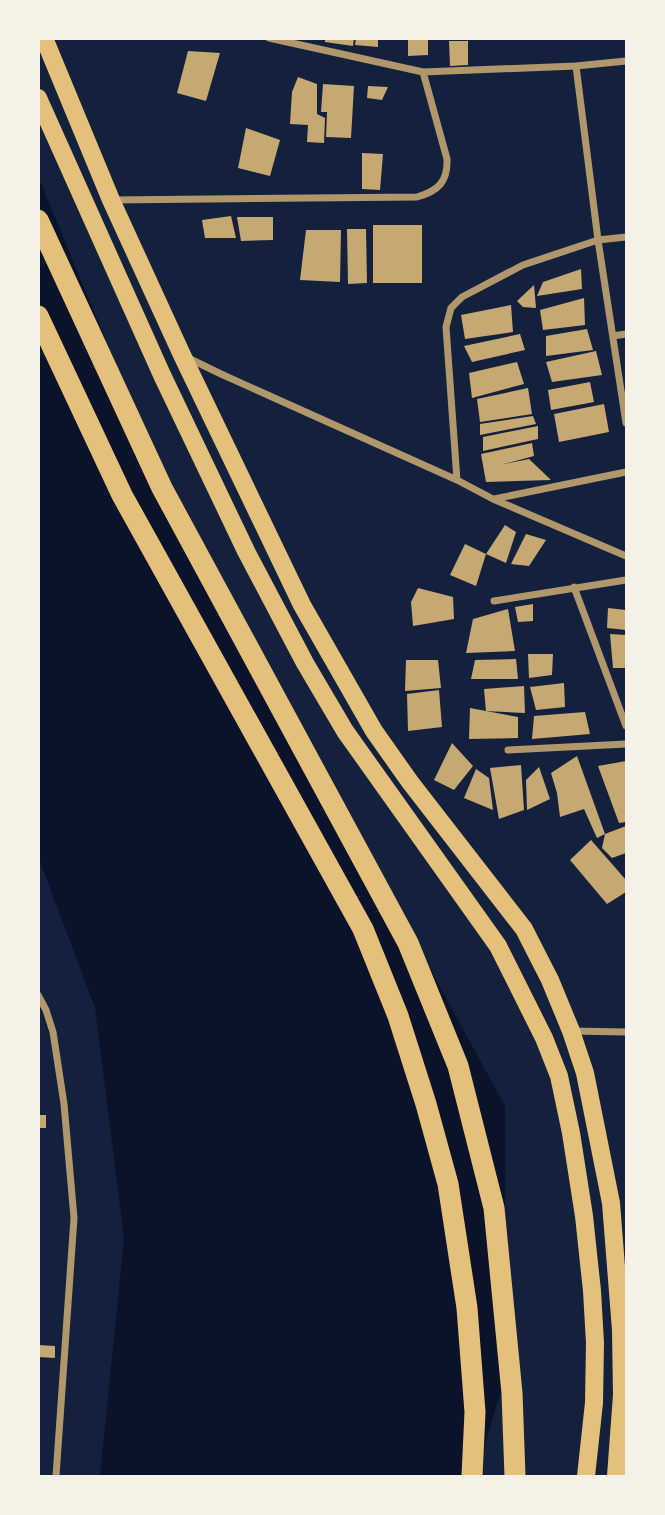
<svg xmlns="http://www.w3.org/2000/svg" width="665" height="1515" font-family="Barlow,sans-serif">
	<rect width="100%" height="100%" fill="#14213d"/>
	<!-- water -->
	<path fill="#0b132b" d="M38,176L164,481L505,1106V1379L475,1476H100L124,1238L95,1008L39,859Z"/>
	<!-- building -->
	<path fill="#c6a872" d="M325,38H354L353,46L325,42Z
		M356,38H378V47L355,45Z
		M408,38H428V55L408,56Z
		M449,41H468V65L450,66Z
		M188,51L220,53L206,101L177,93Z
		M298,77L317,84V114L325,118L324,143L307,142L308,125L290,124L292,92Z
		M323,84L354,86L351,138L326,137L327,112H321Z
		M368,86L388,87L382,100L367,98Z
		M246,128L280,140L270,176L238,168Z
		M362,153L383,154L380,190L362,189Z
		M231,216L236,238H205L202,220Z
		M237,217H273V240L241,241Z
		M373,225H422V283H373Z
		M347,229H366L367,283L348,284Z
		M306,230H341L340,282L300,280Z
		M581,269L582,289L537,296L543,282Z
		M534,285L536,308L523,307L517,301Z
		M584,298L585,325L543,330L540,310Z
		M511,305L513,332L465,339L461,315Z
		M587,329L593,350L546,356V336Z
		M520,334L525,350L472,362L464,346Z
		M596,351L602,375L552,382L546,362Z
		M517,362L524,384L472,398L469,373Z
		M590,382L594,402L551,410L548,390Z
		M528,388L532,414L480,422L477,399Z
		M604,404L609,432L559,442L554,414Z
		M533,416L536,424L480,435V424Z
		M538,426V439L483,451V437Z
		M532,443L534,456L504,464L529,459L551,480L486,482L481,454Z
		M505,525L516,532L506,563L486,554Z
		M526,534L546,540L529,566L511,564Z
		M465,544L486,554L476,586L450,575Z
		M418,588L453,597L454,619L413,626L411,602Z
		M533,604V621L518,622L515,607Z
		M608,608L626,610V630L607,628Z
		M508,609L515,651L466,653L473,619Z
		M610,634L626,635V668H613Z
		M528,654H553L552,675L529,678Z
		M516,659L518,679H471L475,660Z
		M406,660H438L441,688L405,691Z
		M564,683L565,707L536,710L530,687Z
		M524,686L525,713L486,711L484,689Z
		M439,690L442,727L408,731L407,694Z
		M470,708L518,717V738L469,739Z
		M585,712L590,734L532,739L534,716Z
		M452,743L473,766L454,790L434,780Z
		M577,756L605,834L626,826V853L612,858L602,848L605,834L597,838L584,809L560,817L557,793L551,773Z
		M626,761V822L619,823L598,766Z
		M521,765L524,810L499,819L490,768Z
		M539,767L550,799L527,810L526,780Z
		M476,769L489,778L493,810L464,798Z
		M591,840L626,880V892L607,904L570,860Z
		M38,1115H46V1128H38Z
		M38,1345L55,1346V1358L38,1357Z"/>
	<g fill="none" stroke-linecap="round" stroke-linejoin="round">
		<!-- minor -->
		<path stroke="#b1986c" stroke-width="7" d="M269,38L423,72L576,66L626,61
			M576,66L598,240L626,423
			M112,200L417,197C438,191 448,182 447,159L423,72
			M613,336L626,334
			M186,357L221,374L457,480L493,499L626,556
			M457,480L446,327L451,308L462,297L523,265L598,240L626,237
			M494,499L626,472
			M574,587L626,726
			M494,601L626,580
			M508,750L626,744
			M38,995L46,1010L53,1032L64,1104L74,1218L56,1476
			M571,1031L626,1032"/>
		<!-- primary -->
		<path stroke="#e5c07b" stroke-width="18" d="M44,38L111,200L182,355L302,605L374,731L410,782L524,929L550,980L571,1031L585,1073L611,1203L621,1330L622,1395L616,1476
			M38,98L162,375L246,551L305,663L345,731L498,946L544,1038L559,1076L571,1133L584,1216L592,1291L595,1343L594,1403L586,1476"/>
		<!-- motorway -->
		<path stroke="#e5c07b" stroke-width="21" d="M38,220L162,488L408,943L458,1066L494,1208L512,1393L515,1476
			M38,316L122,495L363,929L398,1016L426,1104L448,1184L467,1308L475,1412L472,1476"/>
	</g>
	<!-- border -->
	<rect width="665" height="1515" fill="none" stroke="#f6f1e7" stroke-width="80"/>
</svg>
